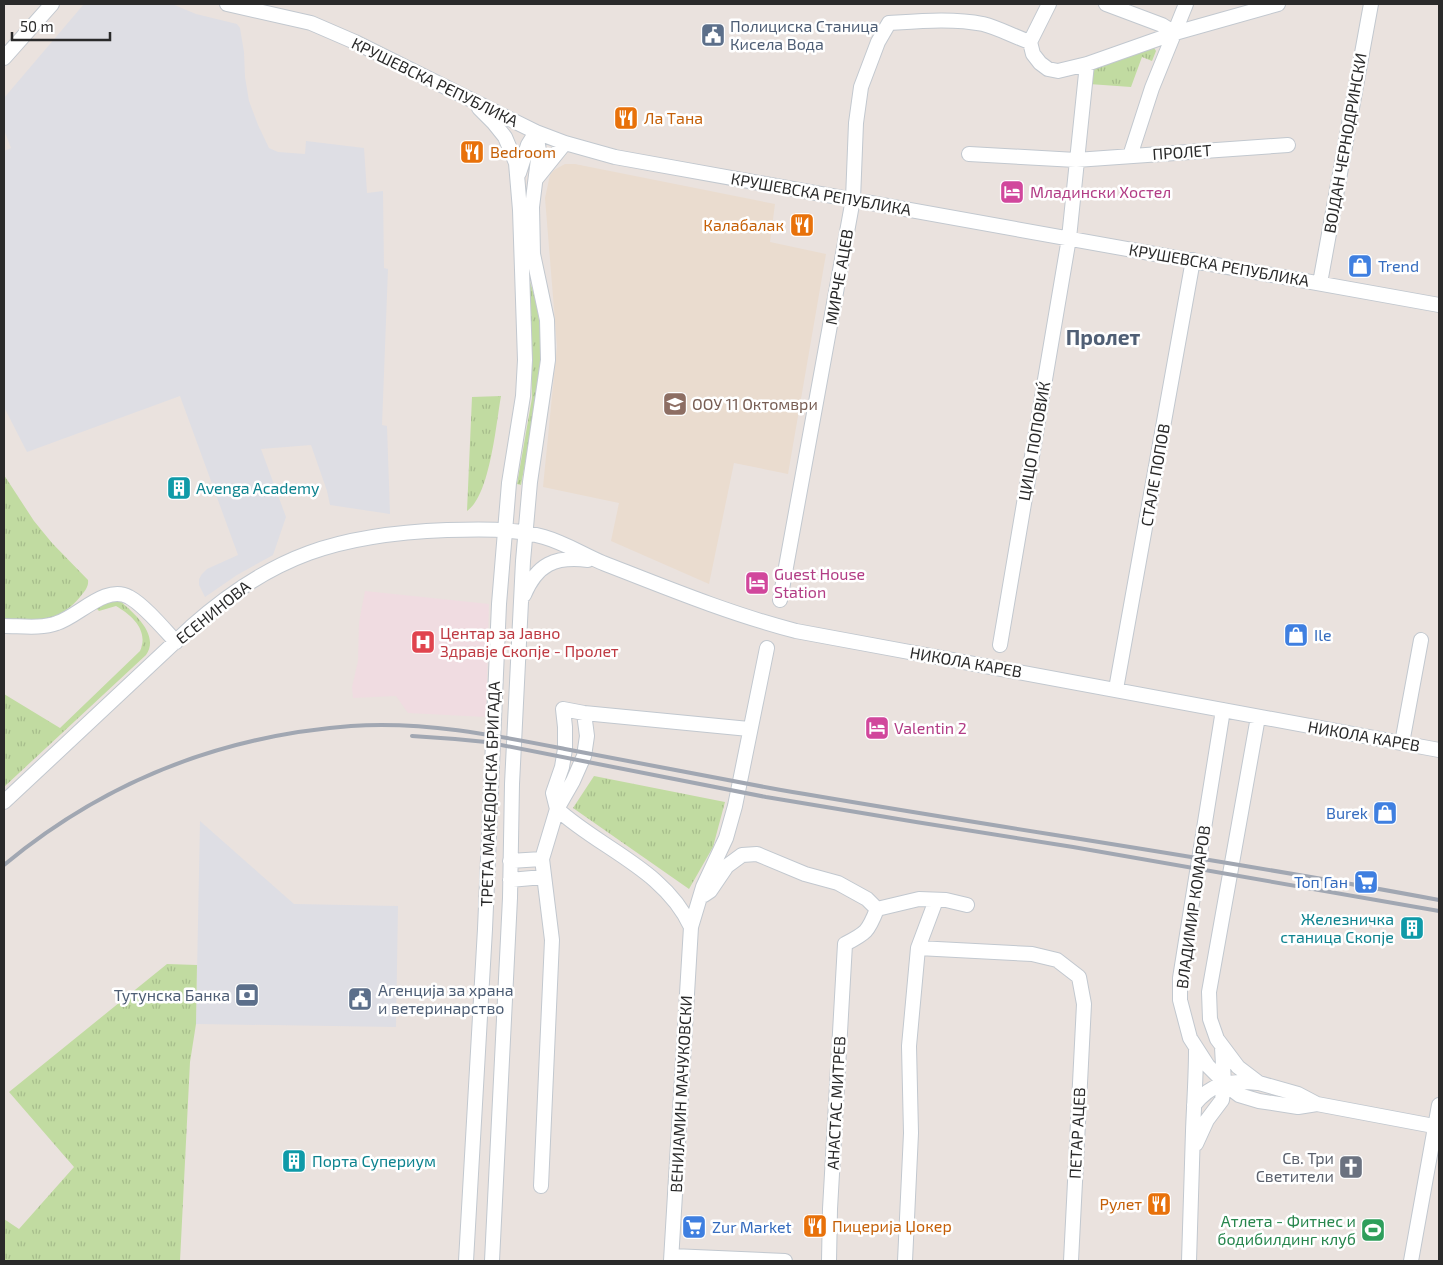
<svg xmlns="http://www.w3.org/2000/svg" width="1443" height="1265" font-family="'Exo 2',sans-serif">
	<defs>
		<pattern id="grass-tufts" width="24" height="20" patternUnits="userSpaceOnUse" patternTransform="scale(1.25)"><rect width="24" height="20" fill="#c1dba1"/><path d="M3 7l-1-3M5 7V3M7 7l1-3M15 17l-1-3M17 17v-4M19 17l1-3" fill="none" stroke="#a6bc8b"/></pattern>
	</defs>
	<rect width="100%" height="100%" fill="#eae2de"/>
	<!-- industrial -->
	<path fill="#dedee4" d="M84,4H172L196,14L237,24L240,28L244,52L245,77L249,101L258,125L269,148L278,152L305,154L306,141L364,148L367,193L383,191L384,268L388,269L382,425L387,426L390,514L330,505L327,491L311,445L261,449L286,517L273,555L237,575L205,597L199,585V579L202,574L207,569L238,555L180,396L27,452L4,407V151L11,148L4,130V98Z
		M200,821L294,904L398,906L396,1027L196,1024Z"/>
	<!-- education -->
	<path fill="#eadccf" d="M565,164H575L775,204L770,242L826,254L788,474L734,463L709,584L611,541L619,503L543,487L557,346L545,198L550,175L554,170Z"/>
	<!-- medical -->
	<path fill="#f0dce1" d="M365,591L489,604L486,717L408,713L396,696L353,698L352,687L358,661L359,622Z"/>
	<!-- grass -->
	<path fill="url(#grass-tufts)" d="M1153,46L1156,51L1152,61L1142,57L1131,87L1089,84L1090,67Z
		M530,282C554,348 533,419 521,485L517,484L532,398Z
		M501,396C496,424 490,496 467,511L472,397Z
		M4,475L34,521L52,543L88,580C89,587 84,592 80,597C56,625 37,620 4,620Z
		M120,601C134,613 160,635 146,655L4,787V694L60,728L140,651C149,631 133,616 116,606L99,611L96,608L107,602Z
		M594,776L725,802L713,847L689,889L573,808Z
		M167,964L197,965L196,1024L190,1062L180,1261H4V1219L19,1229L74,1167L9,1092Z"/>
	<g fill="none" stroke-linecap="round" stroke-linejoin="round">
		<defs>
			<path id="minor" d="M227,4L311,23L355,42L536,132L565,143L615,157L1439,305
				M1106,4L1162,25L1175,33
				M1030,42L1049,4
				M4,58L52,4
				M969,154L1076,160L1288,145
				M1130,156L1152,88L1186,4
				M519,173L528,145L536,132
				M536,179L565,143
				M1320,283L1371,4
				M524,595C537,564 555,556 588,560
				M780,600L853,199L856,123L861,87L878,42L889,23C920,21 953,18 983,24C999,28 1015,37 1030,42L1033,54L1040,63L1048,69L1058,71L1087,64L1175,33L1278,4
				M4,626C21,626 41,629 57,623C79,616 106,584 129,597C144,605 164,629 176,642
				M1000,645L1069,238L1087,64
				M1116,689L1193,260
				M1223,710L1180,978V1000L1190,1038L1208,1066L1231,1089L1239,1095L1259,1101L1298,1107L1317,1104
				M1258,717L1209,992L1210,1019L1217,1039L1238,1067L1259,1083L1298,1094L1317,1104L1439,1127
				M1402,743L1421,640
				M4,802L191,627C272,555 339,534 447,530C479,529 512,528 544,537C565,543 584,555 603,563C667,588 730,614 796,631L1439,750
				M557,809L553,793L562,767L565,749V727L563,709L584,713L749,729
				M557,809C601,849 665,870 691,927
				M510,861L542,859
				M510,880L543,877
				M704,895L710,891L727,866L742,855L757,854L805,874L838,883L867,899L877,909L919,899L946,900L967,905
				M918,948L1032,954L1057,960L1079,977L1084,1004L1071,1261
				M1194,1105C1212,1082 1231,1080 1258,1083
				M1196,1144L1207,1120L1222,1100L1224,1083L1222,1047
				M541,1186L552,940L542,859L557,809L573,781L584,756L587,736L584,713
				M672,1256L785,1261
				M466,1261L485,929L499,604L509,483L523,396L525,360L520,210L516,163L505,137L493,122L479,108
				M492,1261L510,898L512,784L523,561L530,482L548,360L547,320L533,254L532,207L539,151L536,132
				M671,1261L691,927L703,887L726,838L735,806L767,648
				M829,1261L830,1209L845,944C866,933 868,932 877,909
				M905,1261L911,1133L909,1046L918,948L936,900
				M1189,1261C1190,1218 1192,1174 1193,1131C1194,1104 1196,1077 1196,1050
				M1411,1261L1439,1105"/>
		</defs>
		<!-- minor casing -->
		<use href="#minor" stroke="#c2c8cf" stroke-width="16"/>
		<!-- minor -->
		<use href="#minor" stroke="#fff" stroke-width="14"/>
		<!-- rail -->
		<path stroke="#a1a7b2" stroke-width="4" d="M412,736L455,739L486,742L766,797L916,822L1073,847L1439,911
			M4,865C105,781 220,736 351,726C424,721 494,735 565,749C633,762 702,775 770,788C993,827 1217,858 1439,900"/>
	</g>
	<!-- icons -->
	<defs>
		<symbol id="civic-square" viewBox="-11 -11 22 22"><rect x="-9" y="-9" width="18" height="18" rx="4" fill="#5c6f8a" stroke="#fff"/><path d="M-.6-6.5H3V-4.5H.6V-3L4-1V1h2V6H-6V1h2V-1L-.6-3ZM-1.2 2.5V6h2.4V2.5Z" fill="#fff"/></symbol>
		<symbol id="restaurant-square" viewBox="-11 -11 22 22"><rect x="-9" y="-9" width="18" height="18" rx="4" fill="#e8710a" stroke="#fff"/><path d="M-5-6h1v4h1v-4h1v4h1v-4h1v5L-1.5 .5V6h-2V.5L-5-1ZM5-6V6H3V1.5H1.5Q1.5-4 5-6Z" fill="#fff"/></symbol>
		<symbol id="hotel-square" viewBox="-11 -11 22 22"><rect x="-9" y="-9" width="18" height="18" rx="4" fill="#d1479c" stroke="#fff"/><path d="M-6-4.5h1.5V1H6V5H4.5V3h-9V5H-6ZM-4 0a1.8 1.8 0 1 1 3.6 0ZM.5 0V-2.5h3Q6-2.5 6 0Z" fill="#fff"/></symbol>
		<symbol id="shop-square" viewBox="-11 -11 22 22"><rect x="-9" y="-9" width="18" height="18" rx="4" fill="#3f7fe0" stroke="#fff"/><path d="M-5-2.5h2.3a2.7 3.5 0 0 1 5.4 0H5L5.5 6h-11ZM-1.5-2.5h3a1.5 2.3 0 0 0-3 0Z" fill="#fff"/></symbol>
		<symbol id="school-square" viewBox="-11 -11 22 22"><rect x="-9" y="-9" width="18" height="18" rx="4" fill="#8d6e63" stroke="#fff"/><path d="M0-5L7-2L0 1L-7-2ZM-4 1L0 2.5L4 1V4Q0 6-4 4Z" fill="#fff"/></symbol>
		<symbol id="building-square" viewBox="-11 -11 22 22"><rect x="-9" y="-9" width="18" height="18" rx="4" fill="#0f9aa8" stroke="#fff"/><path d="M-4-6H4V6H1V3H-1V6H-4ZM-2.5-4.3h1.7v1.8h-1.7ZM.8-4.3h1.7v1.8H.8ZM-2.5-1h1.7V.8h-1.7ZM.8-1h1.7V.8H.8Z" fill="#fff"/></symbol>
		<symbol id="hospital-square" viewBox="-11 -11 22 22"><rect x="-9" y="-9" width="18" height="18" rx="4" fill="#e0444e" stroke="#fff"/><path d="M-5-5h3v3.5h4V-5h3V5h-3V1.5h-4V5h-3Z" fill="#fff"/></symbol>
		<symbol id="supermarket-square" viewBox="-11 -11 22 22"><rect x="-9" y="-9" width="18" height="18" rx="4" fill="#3f7fe0" stroke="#fff"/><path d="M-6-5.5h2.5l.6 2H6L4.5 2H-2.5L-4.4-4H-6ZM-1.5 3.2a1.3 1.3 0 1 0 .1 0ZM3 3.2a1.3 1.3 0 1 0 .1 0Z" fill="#fff"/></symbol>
		<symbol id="bank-square" viewBox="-11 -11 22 22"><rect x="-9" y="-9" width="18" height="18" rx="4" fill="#5c6f8a" stroke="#fff"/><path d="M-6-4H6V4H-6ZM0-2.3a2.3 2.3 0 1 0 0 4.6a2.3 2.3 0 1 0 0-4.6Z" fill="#fff"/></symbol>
		<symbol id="church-square" viewBox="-11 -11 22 22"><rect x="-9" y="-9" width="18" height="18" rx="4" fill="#6b7280" stroke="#fff"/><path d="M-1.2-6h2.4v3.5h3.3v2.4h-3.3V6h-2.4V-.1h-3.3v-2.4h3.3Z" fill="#fff"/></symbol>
		<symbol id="stadium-square" viewBox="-11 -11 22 22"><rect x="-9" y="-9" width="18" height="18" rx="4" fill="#2e9e5b" stroke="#fff"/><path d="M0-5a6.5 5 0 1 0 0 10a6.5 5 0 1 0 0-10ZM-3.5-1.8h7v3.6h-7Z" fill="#fff"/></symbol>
	</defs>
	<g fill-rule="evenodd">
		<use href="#civic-square" x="699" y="21" width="28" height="28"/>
		<use href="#restaurant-square" x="612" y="104" width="28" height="28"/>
		<use href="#restaurant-square" x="458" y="138" width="28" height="28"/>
		<use href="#hotel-square" x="998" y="178" width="28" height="28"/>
		<use href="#restaurant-square" x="788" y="211" width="28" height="28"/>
		<use href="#shop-square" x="1346" y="252" width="28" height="28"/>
		<use href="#school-square" x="661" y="390" width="28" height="28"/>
		<use href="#building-square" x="165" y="474" width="28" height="28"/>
		<use href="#hotel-square" x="743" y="569" width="28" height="28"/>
		<use href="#shop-square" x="1282" y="621" width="28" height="28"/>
		<use href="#hospital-square" x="409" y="628" width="28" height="28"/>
		<use href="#hotel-square" x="863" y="714" width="28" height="28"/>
		<use href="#shop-square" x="1371" y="799" width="28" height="28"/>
		<use href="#supermarket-square" x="1352" y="868" width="28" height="28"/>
		<use href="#building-square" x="1398" y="914" width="28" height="28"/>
		<use href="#bank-square" x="233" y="981" width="28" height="28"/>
		<use href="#civic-square" x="346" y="985" width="28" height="28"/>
		<use href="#building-square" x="280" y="1147" width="28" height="28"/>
		<use href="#church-square" x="1337" y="1153" width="28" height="28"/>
		<use href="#restaurant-square" x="1145" y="1190" width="28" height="28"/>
		<use href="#restaurant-square" x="801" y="1212" width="28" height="28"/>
		<use href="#supermarket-square" x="680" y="1213" width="28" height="28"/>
		<use href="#stadium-square" x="1359" y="1216" width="28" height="28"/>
	</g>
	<g text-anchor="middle" stroke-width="5" stroke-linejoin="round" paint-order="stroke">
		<!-- service labels -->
		<g font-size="16" fill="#4e5e75" stroke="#fff" text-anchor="start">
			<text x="730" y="32">Полициска Станица<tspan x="730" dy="18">Кисела Вода</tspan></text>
			<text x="378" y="996">Агенција за храна<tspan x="378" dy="18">и ветеринарство</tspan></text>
			<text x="230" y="1001" text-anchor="end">Тутунска Банка</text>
		</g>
		<!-- street labels -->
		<g font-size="16" fill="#2a2a2a" stroke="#fff">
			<text transform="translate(435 82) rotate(26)" y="6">КРУШЕВСКА РЕПУБЛИКА</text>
			<text transform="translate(1345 143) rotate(-80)" y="6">ВОЈДАН ЧЕРНОДРИНСКИ</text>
			<text transform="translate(1182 152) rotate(-4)" y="6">ПРОЛЕТ</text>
			<text transform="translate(821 194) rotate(10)" y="6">КРУШЕВСКА РЕПУБЛИКА</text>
			<text transform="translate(1219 265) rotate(10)" y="6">КРУШЕВСКА РЕПУБЛИКА</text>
			<text transform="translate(839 277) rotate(-80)" y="6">МИРЧЕ АЦЕВ</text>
			<text transform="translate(1034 441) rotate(-80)" y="6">ЦИЦО ПОПОВИЌ</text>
			<text transform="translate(1155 475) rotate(-80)" y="6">СТАЛЕ ПОПОВ</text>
			<text transform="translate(213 612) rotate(-39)" y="6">ЕСЕНИНОВА</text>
			<text transform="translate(966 662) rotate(10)" y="6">НИКОЛА КАРЕВ</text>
			<text transform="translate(1364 736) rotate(10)" y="6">НИКОЛА КАРЕВ</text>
			<text transform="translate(490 794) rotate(-88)" y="6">ТРЕТА МАКЕДОНСКА БРИГАДА</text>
			<text transform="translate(1193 907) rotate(-82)" y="6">ВЛАДИМИР КОМАРОВ</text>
			<text transform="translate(681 1094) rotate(-87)" y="6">ВЕНИЈАМИН МАЧУКОВСКИ</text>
			<text transform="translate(836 1103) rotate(-87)" y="6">АНАСТАС МИТРЕВ</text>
			<text transform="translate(1077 1133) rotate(-87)" y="6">ПЕТАР АЦЕВ</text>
		</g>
		<!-- food labels -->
		<g font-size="16" fill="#c56008" stroke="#fff" text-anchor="start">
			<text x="644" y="124">Ла Тана</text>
			<text x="490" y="158">Bedroom</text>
			<text x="784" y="231" text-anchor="end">Калабалак</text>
			<text x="1142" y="1210" text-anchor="end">Рулет</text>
			<text x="832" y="1232">Пицерија Џокер</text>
		</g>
		<!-- hotel labels -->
		<g font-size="16" fill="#b23c85" stroke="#fff" text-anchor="start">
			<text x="1030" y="198">Младински Хостел</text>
			<text x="774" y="580">Guest House<tspan x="774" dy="18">Station</tspan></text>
			<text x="894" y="734">Valentin 2</text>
		</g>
		<!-- shop labels -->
		<g font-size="16" fill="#366cbe" stroke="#fff" text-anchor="start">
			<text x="1378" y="272">Trend</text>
			<text x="1314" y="641">Ile</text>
			<text x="1368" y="819" text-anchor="end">Burek</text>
			<text x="1348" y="888" text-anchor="end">Топ Ган</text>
			<text x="712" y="1233">Zur Market</text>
		</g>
		<!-- education labels -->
		<g font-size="16" fill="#785e54" stroke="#fff" text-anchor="start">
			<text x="692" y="410">ООУ 11 Октомври</text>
		</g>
		<!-- culture labels -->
		<g font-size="16" fill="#0d838f" stroke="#fff" text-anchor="start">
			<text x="196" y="494">Avenga Academy</text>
			<text x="1394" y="925" text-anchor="end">Железничка<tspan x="1394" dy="18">станица Скопје</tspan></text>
			<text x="312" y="1167">Порта Супериум</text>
		</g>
		<!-- health labels -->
		<g font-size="16" fill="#be3a42" stroke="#fff" text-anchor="start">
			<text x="440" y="639">Центар за Јавно<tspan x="440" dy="18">Здравје Скопје - Пролет</tspan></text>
		</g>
		<!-- worship labels -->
		<g font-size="16" fill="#5b616d" stroke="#fff" text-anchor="end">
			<text x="1334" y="1164">Св. Три<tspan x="1334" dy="18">Светители</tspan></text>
		</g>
		<!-- leisure labels -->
		<g font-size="16" fill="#27864d" stroke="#fff" text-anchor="end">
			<text x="1356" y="1227">Атлета - Фитнес и<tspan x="1356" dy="18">бодибилдинг клуб</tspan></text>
		</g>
		<!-- district labels -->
		<g font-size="21" font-weight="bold" fill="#505f75" stroke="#fff">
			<text x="1103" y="345">Пролет</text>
		</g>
	</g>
	<!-- border -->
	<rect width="1443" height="1265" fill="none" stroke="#2a2a2a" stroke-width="10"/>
	<!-- scale -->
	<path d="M12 32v8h98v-8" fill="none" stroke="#2a2a2a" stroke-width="2.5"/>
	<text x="20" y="32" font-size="15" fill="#2a2a2a" stroke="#ffffff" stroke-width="4" paint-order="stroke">50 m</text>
</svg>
